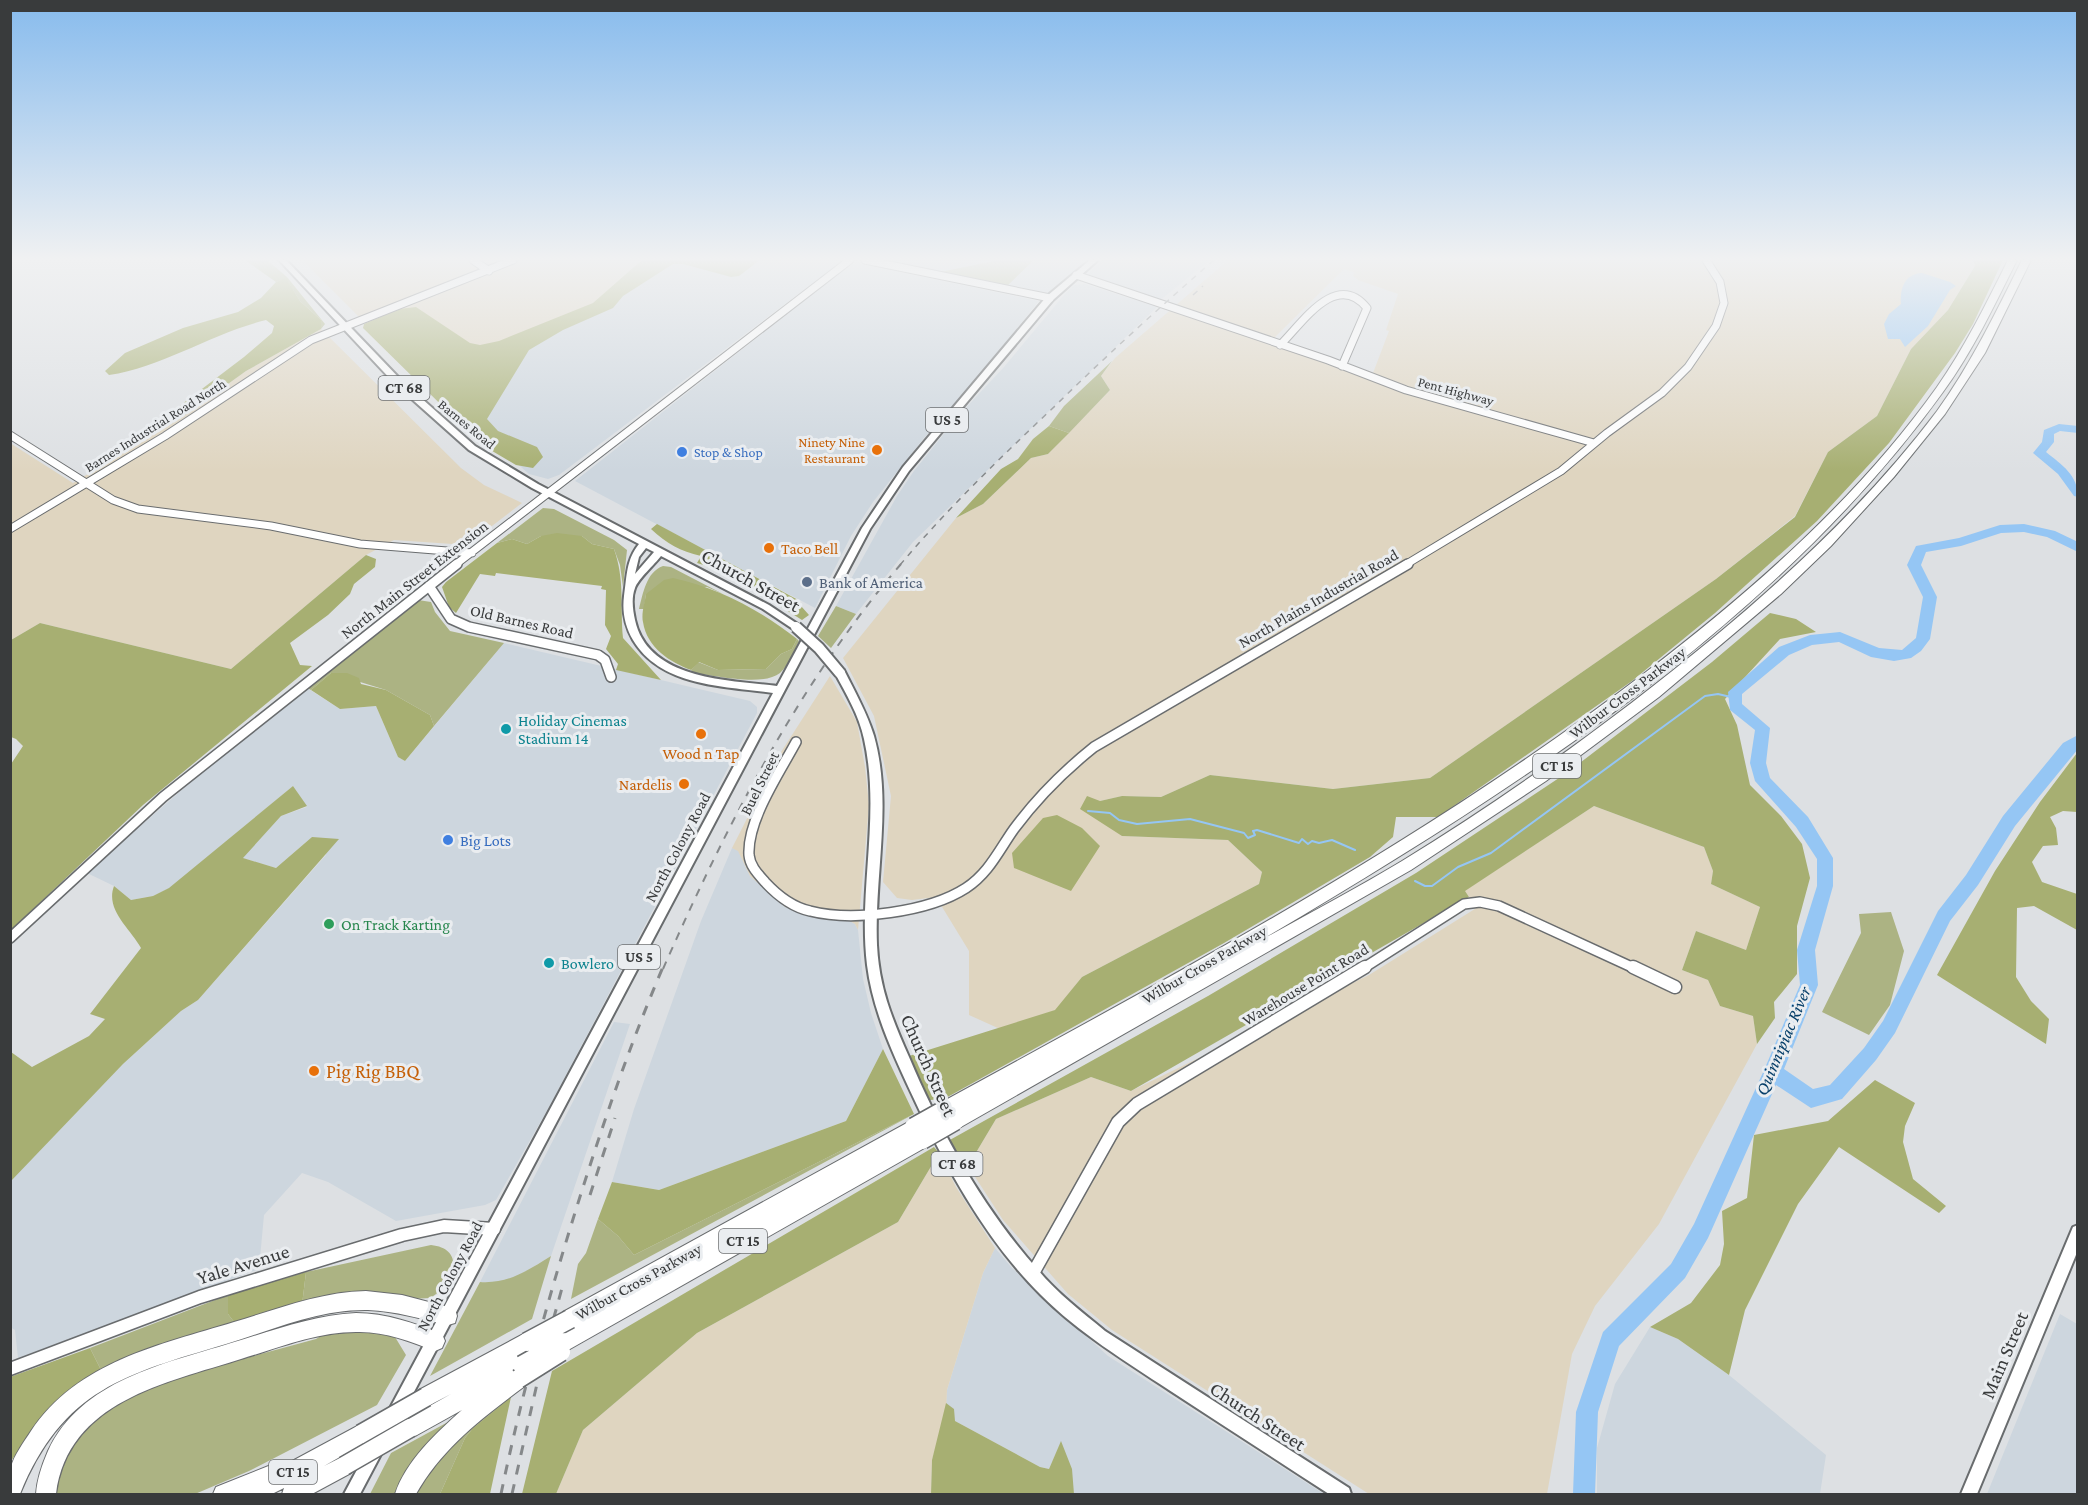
<svg xmlns="http://www.w3.org/2000/svg" width="2088" height="1505" font-family="'Crimson Pro',serif">
	<rect width="100%" height="100%" fill="#dde0e3"/>
	<!-- built -->
	<path fill="#cdd6de" d="M658,260H686L739,276L760,260H843L559,475L548,479L529,474L426,384Z
		M878,260H999L940,272Z
		M1034,260H1088L1047,295L1007,286Z
		M1102,260H1210L1158,302L1089,277L1090,271Z
		M856,263L1039,301L973,383L924,438L873,502L851,536L815,608L575,481L847,267Z
		M1085,284L1157,307L913,542L856,614L836,606L897,496L914,471L959,415L1004,367L1064,295L1074,285Z
		M504,643L750,701L757,707V713L549,1107L496,1200L485,1205L396,1221L328,1182L302,1173L264,1215L259,1269L18,1358L15,1330L10,1327V1181L123,1064L181,1011L198,1000L326,855L312,837L276,868L242,858L281,816L307,807L293,786L170,888L153,896L131,900L114,886L87,873L184,788L307,688L340,709L376,706L398,757L405,761Z
		M732,848L738,850L750,876L818,918L848,920L855,924L858,930L863,979L871,1013L883,1049L846,1121L659,1190L612,1182L634,1109L701,921Z
		M614,1022L630,1024L551,1256L515,1278L493,1283L480,1282Z
		M995,1248L1012,1268L1108,1356L1324,1494H1074L1061,1442L1049,1469L1040,1467L955,1421L946,1404L947,1390L983,1273Z
		M2060,1314L2077,1324V1494H1987Z
		M1650,1327L1678,1339L1729,1375L1826,1455L1820,1494H1597V1448L1615,1384Z"/>
	<!-- industrial -->
	<path fill="#dfd5c0" fill-rule="evenodd" d="M302,260H658L599,304L426,384Z
		M1228,260H1973L1975,266L1948,310L1911,349L1877,416L1828,452L1795,516L1716,579L1430,778L1333,789L1210,775L1161,797L1122,796L1100,801L1122,836L1228,840L1262,872L1259,884L1082,977L1056,1010L1000,1029L969,1015V951L936,897L912,900L897,898L883,882L891,796L874,716L843,658L956,518L983,504L1031,458L1048,454L1110,390L1101,376L1115,358ZM1344,269L1354,272L1353,276L1358,280L1398,294L1386,330L1389,331L1373,373L1278,342L1275,337Z
		M321,329L461,468L484,485L522,503L467,545L394,540L366,555L231,669L40,623L11,640L10,443L73,483L182,417L246,371Z
		M830,676L857,722L865,767L869,805L858,930L855,924L848,920L818,918L785,907L750,876L738,851L732,848L781,752Z
		M1594,806L1704,847L1713,871L1711,884L1760,907L1746,950L1696,931L1682,970L1708,980L1720,1006L1753,1016L1757,1044L1659,1224L1595,1306L1572,1354L1547,1494H1369L1112,1330L1068,1294L1003,1220L968,1166L996,1119L1091,1077L1131,1091L1369,975L1478,907L1464,891Z
		M939,1153L956,1187L995,1248L983,1273L947,1390L946,1412L932,1460L931,1494H556L583,1430L697,1333L898,1222Z"/>
	<!-- green -->
	<path fill="#acb383" d="M245,260H267L287,277L325,324L321,329V320L300,301L286,279L276,282Z
		M999,260H1034L1007,286L940,272Z
		M1112,361L1101,376L1110,390L1069,433L1049,426L1064,406Z
		M543,508L554,509L614,540L627,550L623,587L620,565L614,549L592,544L582,536H541L527,544L512,539L497,543Z
		M663,566L671,567L723,594L707,587L646,594L644,609H639C643,594 646,572 663,566Z
		M418,600L431,602L435,612L450,631L504,643L434,726L430,715L386,690L331,673L311,690L307,688Z
		M836,606L856,614L831,648L818,636Z
		M797,639L799,641C794,651 788,666 780,673C763,687 713,675 693,673L691,670L698,662L718,670L766,669L781,654L792,649Z
		M1891,912L1904,951L1890,1005L1869,1035L1822,1012L1861,933L1859,914Z
		M914,1114L571,1299L578,1264L586,1253L598,1219L618,1236L634,1255Z
		M431,1245C468,1249 453,1286 430,1298L302,1305L306,1272Z
		M551,1256L532,1319L430,1376L480,1282C509,1284 528,1270 551,1256Z
		M228,1295V1314L238,1327L103,1374L90,1348Z
		M360,1331L378,1332L395,1337L406,1355L377,1405L249,1471L195,1494H52V1486L76,1433L132,1393L161,1385L198,1371L316,1339L324,1334Z
		M512,1393L511,1397L473,1428L465,1438L440,1494H410C432,1451 475,1423 512,1393Z
		M448,1422L423,1451L396,1494H370L391,1453Z"/>
	<!-- forest -->
	<path fill="#a7af72" d="M642,260H760L739,276L731,277L683,264H673L623,296L613,308L563,330L529,350L487,419L498,431L537,447L543,457L533,468L516,465L482,445L363,328L364,324L399,309L416,307L470,343L480,345L499,341L593,303Z
		M1973,260H2003L1973,324L1955,353L1889,443L1817,521L1715,613L1632,681L1438,817H1396L1393,837L1370,857L1224,943L944,1099L930,1100L909,1056L1055,1010L1082,977L1259,884L1262,872L1228,840L1122,836L1080,809L1087,796L1100,801L1122,796L1161,797L1210,775L1333,789L1430,778L1716,579L1795,517L1828,452L1877,416L1911,349L1948,310L1975,266Z
		M286,278L300,301L321,320V329L246,371L182,417L131,448L140,436L244,357L272,333L274,326L266,320C212,333 163,367 109,375L105,371L125,353L183,328L238,312L261,298L276,282Z
		M1049,426L1069,433L1048,454L1031,458L983,504L956,518L1001,469L1018,459L1033,439Z
		M657,524L800,601L801,606L809,615L802,620L726,572L697,563L701,556C680,551 667,544 651,529Z
		M557,533L582,536L592,544L614,549C625,580 620,606 623,638L661,680L616,670L618,664L606,649L611,636L605,625L606,590L601,589L602,586L496,573L495,576L480,574L456,613L449,607L442,587L446,582L497,543L512,539L527,544L541,536Z
		M366,555L376,559L375,567L354,584L350,594L328,615L290,643L300,665L312,666L143,805L11,930V764L23,746L16,739L11,737V640L40,623L231,669Z
		M673,578C719,588 760,610 797,639L792,649L781,654L766,669L718,670L699,662L691,670C670,662 647,648 643,622C641,614 645,602 646,594L664,580Z
		M1770,613L1796,619L1816,632L1780,639L1725,699L1737,725L1750,785L1781,816L1802,844L1810,878L1797,926V974L1774,1002L1775,1018L1757,1044L1753,1016L1720,1006L1708,980L1682,970L1696,931L1746,950L1760,907L1711,884L1713,871L1704,847L1594,806L1465,891L1469,897L1131,1091L1091,1077L996,1119L968,1166L948,1141L1208,996L1416,873L1568,772L1712,662Z
		M331,673H347L359,678L361,684L386,690L430,715L434,726L405,761L398,757L376,706L340,709L311,690Z
		M2077,753V812L2063,811L2050,817L2056,828L2058,845L2043,846L2032,862L2042,882L2077,894V930L2034,906L2017,908L2016,977L2031,1001L2049,1019L2046,1044L1937,975L1995,871L2040,802Z
		M293,786L307,806L281,816L243,858L276,868L312,837L339,839L198,1000L181,1011L123,1064L11,1181V1052L32,1067L89,1036L105,1019L90,1014L141,948C130,928 105,910 114,886L131,900L153,896L169,888Z
		M1057,815L1082,828L1100,846L1071,891L1014,868L1012,853L1043,818Z
		M883,1049L914,1114L634,1255L618,1236L598,1219L612,1182L659,1190L846,1121Z
		M1875,1080L1915,1103L1905,1126L1903,1142L1913,1179L1946,1206L1939,1213L1839,1147L1798,1204L1745,1310L1729,1375L1678,1339L1650,1327L1691,1303L1720,1265L1724,1244L1722,1211L1747,1198L1754,1135L1828,1121Z
		M934,1147L939,1153L898,1222L697,1333L583,1430L556,1494H522L552,1371Z
		M306,1272L302,1305L238,1327L228,1314V1295Z
		M90,1348L103,1374L38,1424L11,1461L10,1377Z
		M511,1397L490,1494H440L465,1438L473,1428Z
		M946,1403L954,1409L955,1421L1040,1467L1049,1469L1061,1441L1072,1469L1074,1494H931L932,1460Z"/>
	<!-- water -->
	<path fill="#95c6f4" d="M1922,273L1950,282L1956,286L1950,290L1928,326L1905,347L1900,339H1888L1884,324L1889,314L1901,304C1900,289 1904,274 1922,273Z"/>
	<g fill="none" stroke-linecap="round" stroke-linejoin="round">
		<!-- stream -->
		<path stroke="#95c6f4" stroke-width="2" d="M1088,811L1110,813L1119,820L1137,824L1190,819L1244,833L1248,838L1255,835L1253,831L1257,830L1299,843L1302,839L1308,844L1312,841L1319,843L1332,840L1355,850
			M1415,881L1425,886H1432L1458,867L1491,853L1705,696L1718,694L1735,698"/>
		<!-- river -->
		<path fill="#95c6f4" fill-rule="evenodd" d="M2059,424L2078,426V433L2060,431L2054,434V442L2046,452C2062,465 2078,475 2078,497L2074,496L2058,474L2033,453L2042,442L2044,430Z
			M2024,524L2055,531L2078,542V552L2047,537L2024,532L2001,533L1961,546L1926,552L1921,565L1937,597L1930,639L1921,651L1911,658L1894,661L1871,657L1839,642L1812,645L1789,655L1742,694V704L1770,728L1766,763L1770,778L1808,817L1833,858V886L1815,950L1818,985L1784,1069L1813,1089L1830,1085L1864,1048L1883,1021L1938,911L1966,875L2003,816L2063,743L2078,735V749L2015,826L1978,885L1950,921L1895,1033L1876,1060L1842,1099L1811,1108L1776,1085L1708,1238L1685,1278L1619,1346L1598,1412L1595,1494H1573L1576,1412L1603,1332L1671,1264L1694,1224L1765,1068L1800,985L1797,950L1817,886V859L1796,827L1755,781L1750,763L1755,730L1730,710L1728,692L1779,647L1810,635L1840,632L1879,648L1902,650L1916,638L1923,597L1907,565L1916,546L1959,538L2000,525Z"/>
		<defs>
			<path id="minor-far2" d="M473,260L489,271
				M865,260L1050,298
				M1076,275L1328,360L1406,390L1594,443
				M1280,345C1301,325 1336,269 1367,308L1342,366
				M10,435L113,500L138,509L271,526L360,544L472,553
				M10,529L165,436L311,340L513,260
				M455,565L850,260
				M1405,565L1561,471L1607,433L1662,393L1688,367L1716,326L1724,303L1720,282L1706,260"/>
			<path id="minor-far1" d="M429,586L451,619L469,627L598,655L605,660L611,677
				M796,742C780,772 747,820 749,855C750,866 758,874 765,882C777,895 792,907 810,911C853,922 929,912 966,888C989,873 999,850 1014,829C1037,798 1064,771 1094,747L1408,564
				M10,938L163,797L457,564
				M1362,969L1464,904L1480,902L1499,906L1636,969"/>
			<path id="minor" d="M1633,967L1675,987
				M1032,1275L1118,1122L1137,1104L1365,967
				M10,1369L200,1297L402,1235L444,1226L494,1229"/>
			<path id="major" d="M279,260H286L402,381L475,446L538,484L769,605L799,625L801,627L799,629H793L763,609L661,556C655,564 638,579 635,588C631,598 633,611 635,620C648,680 729,680 777,686L862,528L903,467L1047,296L1090,260H1098L1053,300L909,471L870,529L360,1494H344L773,693C725,686 661,687 633,640C625,626 622,612 624,596C627,576 626,560 639,544L532,488L469,450L396,385ZM646,548L654,552L635,574L639,557Z
				M840,669L844,670C855,692 867,713 874,736C893,803 874,876 877,945C879,987 892,1019 909,1057C941,1133 983,1208 1038,1270C1057,1293 1082,1312 1105,1331L1349,1488L1351,1494H1329C1276,1460 1223,1425 1169,1390C1125,1361 1079,1333 1041,1295C988,1243 946,1168 915,1101C895,1058 873,1013 867,965C858,890 881,814 864,739C859,715 846,694 835,673Z
				M2078,1225V1250L1977,1494H1961L2073,1227Z"/>
			<path id="highway" d="M2008,260H2017C1994,306 1973,351 1943,392C1772,629 1503,797 1256,943C1304,916 1354,890 1402,861C1511,794 1615,719 1713,638C1795,570 1873,496 1937,411C1971,364 1996,312 2022,260H2031L1985,353L1945,414L1894,477L1831,546L1781,594L1659,697L1546,781L1411,870L961,1127L955,1129L949,1127L946,1121L949,1116L942,1114L940,1108L942,1102C1183,970 1427,840 1646,672C1753,590 1858,498 1937,387C1965,347 1986,304 2008,260Z
				M914,1119L920,1121L923,1127L920,1132L928,1134L931,1140L928,1146L570,1349L563,1352L556,1349L553,1342L556,1335L569,1328L563,1326L561,1319L563,1312Z
				M366,1291L402,1295L448,1307L455,1309L457,1316L455,1323L448,1325C422,1319 395,1311 368,1310C319,1309 272,1330 226,1344C126,1374 63,1389 20,1494H10C10,1486 9,1475 11,1467C14,1455 24,1442 31,1431C77,1362 159,1345 234,1322C278,1309 320,1292 366,1291Z
				M356,1313C386,1313 414,1323 442,1334L445,1341L442,1348L435,1351C409,1341 384,1331 356,1332C317,1332 278,1348 241,1359C166,1383 68,1401 56,1494H36C37,1479 42,1465 48,1451C81,1380 164,1364 231,1343C272,1331 313,1315 356,1313Z
				M527,1332L534,1335L537,1342L534,1349L521,1356L529,1358L532,1365L526,1374L528,1379L525,1386C483,1417 442,1448 416,1494H395C406,1461 436,1433 462,1410L417,1435L410,1438L403,1435L400,1428L403,1421L451,1394L426,1407L419,1404L416,1397L419,1390Z
				M361,1424L368,1427L371,1434L368,1441L324,1466L344,1456L351,1459L354,1466L351,1473L312,1494H282L284,1488L272,1494H213L216,1487L276,1463L283,1466Z"/>
		</defs>
		<!-- minor-far2 casing -->
		<use href="#minor-far2" stroke="#696c6e" stroke-width="9"/>
		<!-- minor-far1 casing -->
		<use href="#minor-far1" stroke="#696c6e" stroke-width="12"/>
		<!-- minor casing -->
		<use href="#minor" stroke="#696c6e" stroke-width="15"/>
		<!-- major casing -->
		<use href="#major" stroke="#696c6e" stroke-width="4"/>
		<!-- highway casing -->
		<use href="#highway" stroke="#696c6e" stroke-width="2"/>
		<!-- minor-far2 -->
		<use href="#minor-far2" stroke="#fff" stroke-width="7"/>
		<!-- minor-far1 -->
		<use href="#minor-far1" stroke="#fff" stroke-width="9"/>
		<!-- minor -->
		<use href="#minor" stroke="#fff" stroke-width="12"/>
		<!-- major -->
		<use href="#major" fill="#fff" fill-rule="evenodd"/>
		<!-- highway -->
		<use href="#highway" fill="#fff" fill-rule="evenodd"/>
		<!-- rail-far2 -->
		<path stroke="#85888a" stroke-width="1.5" stroke-dasharray="6 6" stroke-linecap="butt" d="M1193,295L1203,286
			M900,565C948,508 1002,456 1056,405C1107,355 1160,307 1214,260"/>
		<!-- rail-far1 -->
		<path stroke="#85888a" stroke-width="2" stroke-dasharray="8 8" stroke-linecap="butt" d="M663,969C726,826 799,683 901,564"/>
		<!-- rail -->
		<path stroke="#85888a" stroke-width="3" stroke-dasharray="10 10" stroke-linecap="butt" d="M590,1195L615,1118
			M501,1494C523,1388 552,1284 585,1181C608,1109 633,1037 663,967
			M512,1494L544,1353L564,1281"/>
		<defs>
			<path id="major-bridge" d="M796,627L819,648L840,673"/>
			<path id="highway-bridge" d="M914,1127L948,1108
				M922,1140L955,1121
				M527,1342L570,1319
				M522,1365L563,1342
				M518,1379L561,1352
				M361,1434L426,1397
				M344,1466L410,1428"/>
		</defs>
		<!-- major-bridge casing -->
		<use href="#major-bridge" stroke="#696c6e" stroke-width="14" stroke-linecap="butt"/>
		<!-- highway-bridge casing -->
		<use href="#highway-bridge" stroke="#696c6e" stroke-width="21" stroke-linecap="butt"/>
		<!-- major-bridge -->
		<use href="#major-bridge" stroke="#fff" stroke-width="10"/>
		<!-- highway-bridge -->
		<use href="#highway-bridge" stroke="#fff" stroke-width="18"/>
	</g>
	<!-- sky -->
	<linearGradient id="sky" x2="0" y2="1"><stop stop-color="#87bbed"/><stop offset="0.55" stop-color="#f0f1f2"/><stop offset="1" stop-color="#f0f1f2" stop-opacity="0"/></linearGradient>
	<rect width="2088" height="471" fill="url(#sky)"/>
	<!-- markers -->
	<g fill="#e8710a" stroke="#eaedf0" stroke-width="2">
		<circle cx="877" cy="450" r="6"/>
		<circle cx="769" cy="548" r="6"/>
		<circle cx="701" cy="734" r="6"/>
		<circle cx="684" cy="784" r="6"/>
		<circle cx="314" cy="1071" r="6"/>
	</g>
	<g fill="#3f7fe0" stroke="#eaedf0" stroke-width="2">
		<circle cx="682" cy="452" r="6"/>
		<circle cx="448" cy="840" r="6"/>
	</g>
	<circle fill="#5c6f8a" stroke="#eaedf0" stroke-width="2" cx="807" cy="582" r="6"/>
	<g fill="#0f9aa8" stroke="#eaedf0" stroke-width="2">
		<circle cx="506" cy="729" r="6"/>
		<circle cx="549" cy="963" r="6"/>
	</g>
	<circle fill="#2e9e5b" stroke="#eaedf0" stroke-width="2" cx="329" cy="924" r="6"/>
	<g text-anchor="middle" stroke-width="6" stroke-linejoin="round" paint-order="stroke">
		<!-- far-street labels -->
		<g font-size="14" fill="#393b3c" stroke="#eaedf0">
			<text transform="translate(1456 391) rotate(15)" y="5">Pent Highway</text>
			<text transform="translate(467 424) rotate(39)" y="5">Barnes Road</text>
			<text transform="translate(155 425) rotate(-32)" y="5">Barnes Industrial Road North</text>
		</g>
		<!-- far-food labels -->
		<g font-size="14" fill="#c56008" stroke="#eaedf0" text-anchor="end">
			<text x="865" y="447">Ninety Nine<tspan x="865" dy="16">Restaurant</tspan></text>
		</g>
		<!-- far-shop labels -->
		<g font-size="14" fill="#366cbe" stroke="#eaedf0" text-anchor="start">
			<text x="694" y="457">Stop &amp; Shop</text>
		</g>
		<!-- shield labels -->
		<g fill="#eaedf0" stroke="#6e7072" stroke-width="1.5">
			<rect x="378.5" y="376" width="51" height="24" rx="4.5"/>
			<rect x="926" y="408" width="42" height="24" rx="4.5"/>
			<rect x="1533" y="754" width="48" height="24" rx="4.5"/>
			<rect x="618" y="945" width="42" height="24" rx="4.5"/>
			<rect x="931.5" y="1152" width="51" height="24" rx="4.5"/>
			<rect x="719" y="1229" width="48" height="24" rx="4.5"/>
			<rect x="269" y="1460" width="48" height="24" rx="4.5"/>
		</g>
		<g font-size="15" font-weight="bold" fill="#393b3c">
			<text x="404" y="393">CT 68</text>
			<text x="947" y="425">US 5</text>
			<text x="1557" y="771">CT 15</text>
			<text x="639" y="962">US 5</text>
			<text x="957" y="1169">CT 68</text>
			<text x="743" y="1246">CT 15</text>
			<text x="293" y="1477">CT 15</text>
		</g>
		<!-- food labels -->
		<g font-size="16" fill="#c56008" stroke="#eaedf0" text-anchor="start">
			<text x="781" y="554">Taco Bell</text>
			<text x="701" y="759" text-anchor="middle">Wood n Tap</text>
			<text x="672" y="790" text-anchor="end">Nardelis</text>
		</g>
		<!-- street labels -->
		<g font-size="16" fill="#393b3c" stroke="#eaedf0">
			<text transform="translate(414 579) rotate(-38)" y="6">North Main Street Extension</text>
			<text transform="translate(1318 598) rotate(-30)" y="6">North Plains Industrial Road</text>
			<text transform="translate(522 621) rotate(13)" y="6">Old Barnes Road</text>
			<text transform="translate(1627 692) rotate(-37)" y="6">Wilbur Cross Parkway</text>
			<text transform="translate(759 783) rotate(-64)" y="6">Buel Street</text>
			<text transform="translate(677 847) rotate(-62)" y="6">North Colony Road</text>
			<text transform="translate(1204 964) rotate(-30)" y="6">Wilbur Cross Parkway</text>
			<text transform="translate(1305 984) rotate(-31)" y="6">Warehouse Point Road</text>
			<text transform="translate(449 1276) rotate(-62)" y="6">North Colony Road</text>
			<text transform="translate(638 1281) rotate(-29)" y="6">Wilbur Cross Parkway</text>
		</g>
		<!-- service labels -->
		<g font-size="16" fill="#4e5e75" stroke="#eaedf0" text-anchor="start">
			<text x="819" y="588">Bank of America</text>
		</g>
		<!-- culture labels -->
		<g font-size="16" fill="#0d838f" stroke="#eaedf0" text-anchor="start">
			<text x="518" y="726">Holiday Cinemas<tspan x="518" dy="18">Stadium 14</tspan></text>
			<text x="561" y="969">Bowlero</text>
		</g>
		<!-- shop labels -->
		<g font-size="16" fill="#366cbe" stroke="#eaedf0" text-anchor="start">
			<text x="460" y="846">Big Lots</text>
		</g>
		<!-- leisure labels -->
		<g font-size="16" fill="#27864d" stroke="#eaedf0" text-anchor="start">
			<text x="341" y="930">On Track Karting</text>
		</g>
		<!-- water labels -->
		<g font-size="18" font-style="italic" fill="#08406a" stroke="#eaedf0">
			<text transform="translate(1783 1041) rotate(-67)" y="6">Quinnipiac River</text>
		</g>
		<!-- near-street labels -->
		<g font-size="20" fill="#393b3c" stroke="#eaedf0">
			<text transform="translate(751 580) rotate(29)" y="7">Church Street</text>
			<text transform="translate(929 1065) rotate(66)" y="7">Church Street</text>
			<text transform="translate(243 1264) rotate(-17)" y="7">Yale Avenue</text>
			<text transform="translate(2004 1355) rotate(-67)" y="7">Main Street</text>
			<text transform="translate(1258 1416) rotate(33)" y="7">Church Street</text>
		</g>
		<!-- near-food labels -->
		<g font-size="20" fill="#c56008" stroke="#eaedf0" text-anchor="start">
			<text x="326" y="1078">Pig Rig BBQ</text>
		</g>
	</g>
	<!-- border -->
	<rect width="2088" height="1505" fill="none" stroke="#393b3c" stroke-width="24"/>
</svg>
